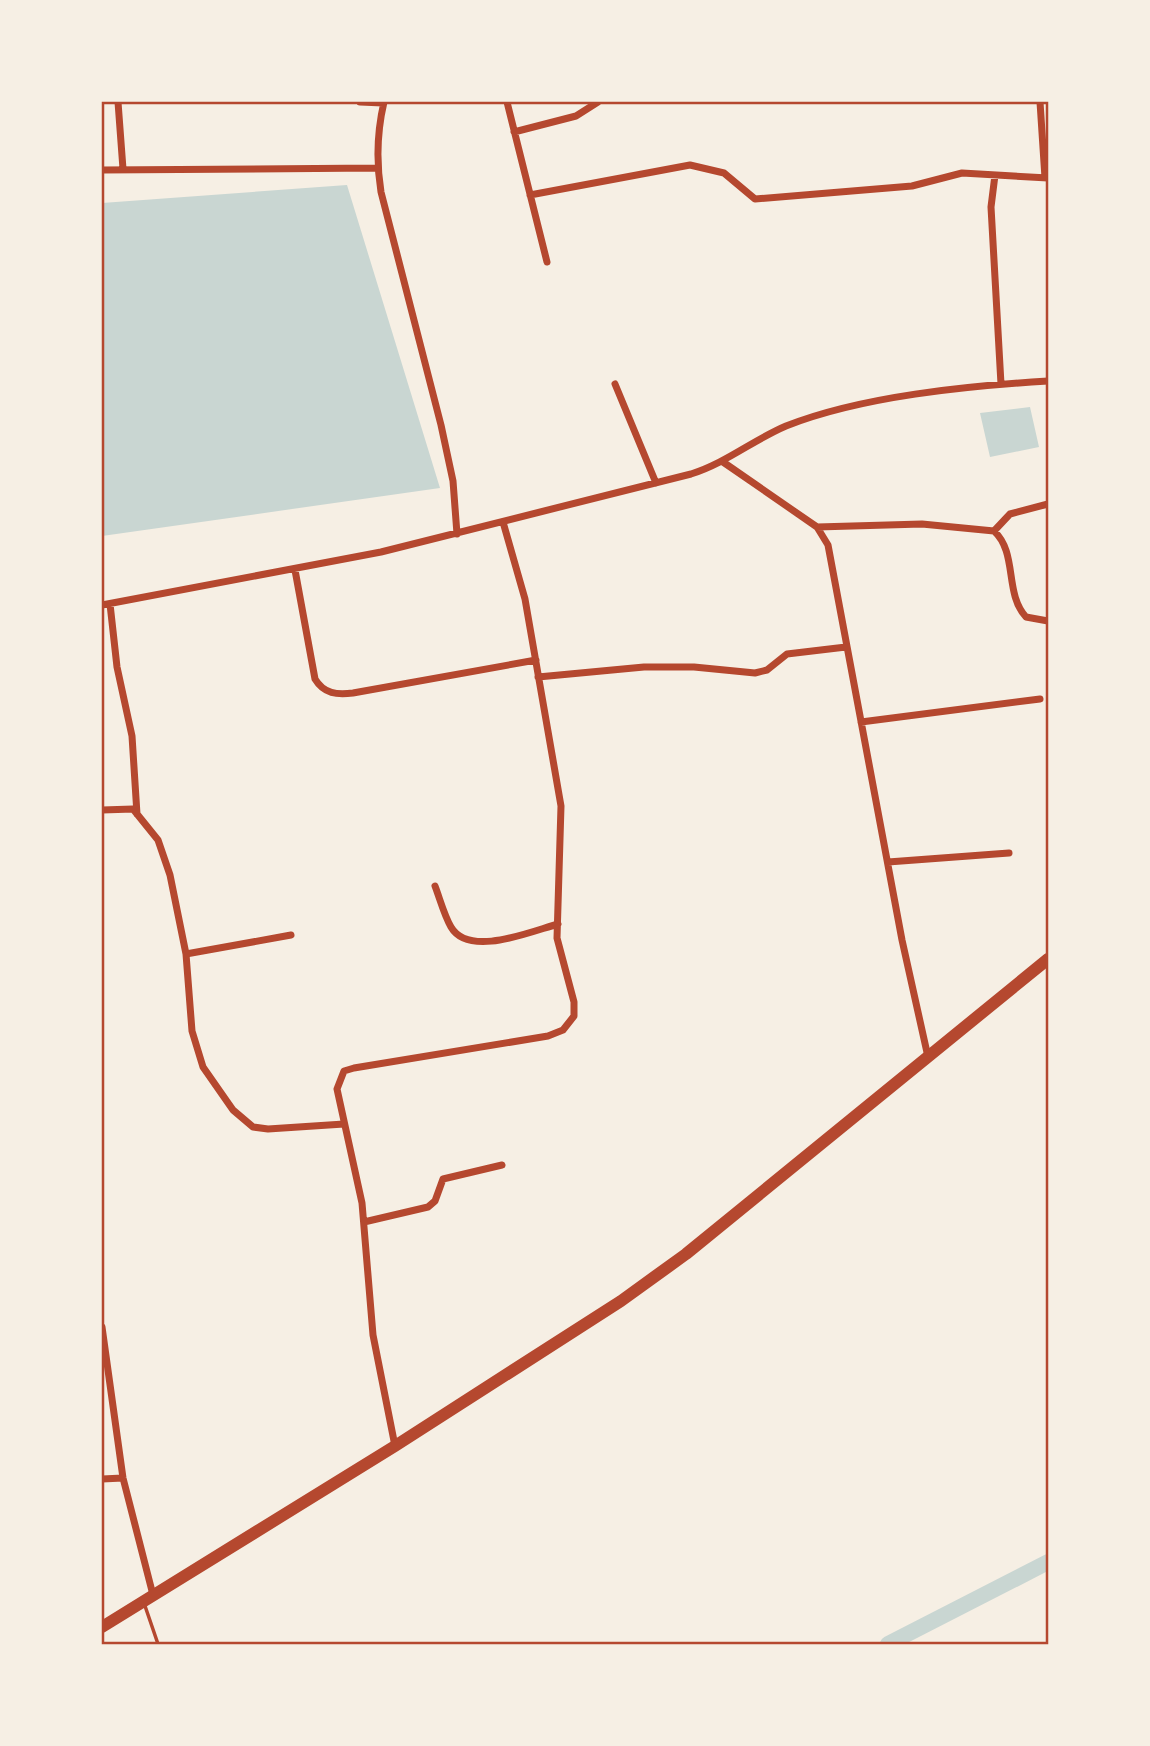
<svg xmlns="http://www.w3.org/2000/svg" width="1150" height="1746" font-family="Quicksand,sans-serif">
	<rect width="100%" height="100%" fill="#f6efe4"/>
	<!-- water -->
	<path fill="#c9d6d2" d="M347,185L440,488L102,536V203Z
		M1030,407L1039,447L990,457L980,413Z"/>
	<g fill="none" stroke-linecap="round" stroke-linejoin="round">
		<!-- canal -->
		<path stroke="#c9d6d2" stroke-width="16" d="M888,1644L1048,1562"/>
		<!-- service -->
		<path stroke="#b5482f" stroke-width="3.5" d="M144,1603L158,1644"/>
		<!-- minor -->
		<path stroke="#b5482f" stroke-width="7" d="M118,102L123,169
			M360,102L383,103
			M384,102C377,132 376,161 381,192L441,425L453,481L457,534
			M507,102L547,262
			M1040,102L1045,178
			M514,132L576,116L598,102
			M102,170L377,168
			M995,175L991,207L1001,384
			M530,195L690,165L724,173L755,199L912,186L962,173L1048,178
			M615,384L656,483
			M723,462L817,527L828,545L902,940L928,1057
			M817,527L922,524L994,531C1018,553 1004,593 1026,617L1048,621
			M994,531L1010,514L1048,504
			M295,570L315,679C324,694 337,695 353,693L536,660
			M110,604L117,667L132,736L137,814
			M102,605L381,552L691,474C726,463 753,440 786,426C862,396 967,386 1048,381
			M538,677L644,667H694L755,673L767,670L787,654L846,647
			M861,722L1040,699
			M102,810L133,809L158,840L170,875L186,954L192,1031L203,1067L233,1110L253,1127L268,1129L344,1124
			M888,862L1009,853
			M435,886C440,899 444,915 451,927C469,958 532,931 558,924
			M186,954L291,935
			M364,1222L428,1207L435,1201L443,1179L502,1165
			M102,1327L123,1478L153,1595
			M395,1446L373,1335L362,1203L337,1089L344,1071L354,1068L548,1036L563,1030L574,1016V1002L557,938L561,806L525,599L503,522
			M102,1479L123,1478"/>
		<!-- trunk -->
		<path stroke="#b5482f" stroke-width="12" d="M102,1627L395,1446L621,1301L686,1254L1048,959"/>
	</g>
	<!-- border -->
	<rect width="1150" height="1746" fill="none" stroke="#f6efe4" stroke-width="206"/>
	<rect x="103" y="103" width="944" height="1540" fill="none" stroke="#b5482f" stroke-width="2.5"/>
</svg>
